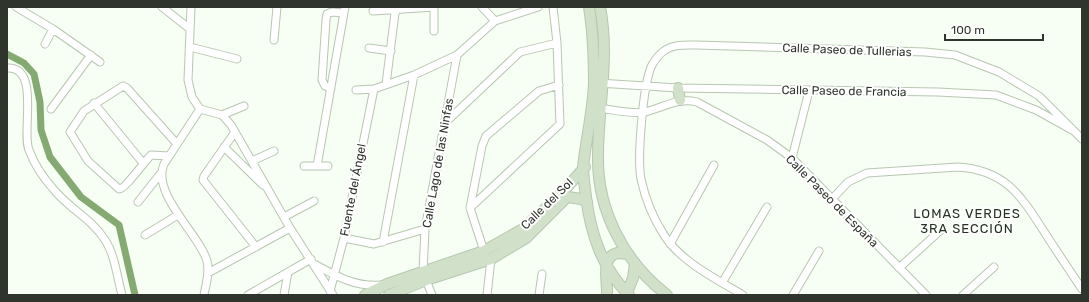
<svg xmlns="http://www.w3.org/2000/svg" width="1089" height="302" font-family="Rubik,sans-serif">
	<rect width="100%" height="100%" fill="#f7fef4"/>
	<g fill="none" stroke-linecap="round" stroke-linejoin="round">
		<!-- canal -->
		<path stroke="#84aa72" stroke-width="7" d="M7,54L24,63L34,74L40,102L41,130L50,157L81,197L119,225L135,295"/>
		<defs>
			<path id="street" d="M16,7L53,29L100,62
				M162,7L190,29
				M191,7L188,80L192,97L200,109
				M482,7L495,21
				M373,11L434,7
				M434,31V7
				M274,40L277,7
				M45,44L53,29
				M190,47L237,59
				M369,48L391,51
				M7,68C41,66 21,132 29,150C34,164 45,180 55,191C70,209 92,219 105,240C115,255 117,277 122,295
				M598,83L678,88L938,92L996,95L1036,110L1074,131L1082,139
				M386,84L395,13L397,10
				M331,88L325,86L322,80L326,20L327,14L332,12L344,13
				M356,90L374,89L414,75L457,55L495,21L538,7
				M94,103L143,163
				M598,108C610,109 634,115 645,112C663,108 677,97 697,102L767,140L792,158L926,295
				M51,109L91,55
				M200,109L222,115L231,125L290,228L333,295
				M200,109L164,164C151,194 200,235 207,261C210,272 206,284 204,295
				M222,115L244,106
				M446,122L520,52L557,43
				M235,132L204,176L203,180L256,247
				M224,147L263,185
				M169,156L151,155C144,162 125,189 119,189L88,161L70,132L84,111L123,86L127,88L177,144
				M792,158L809,91
				M252,161L274,151
				M304,166H328
				M317,166L345,7
				M832,199L848,182L867,173L958,167C1006,170 1021,196 1045,233C1057,252 1070,271 1082,289
				M138,202L161,173
				M470,208L560,124L557,43L553,7
				M284,217L314,201
				M145,235L178,215
				M344,238L374,244L425,229
				M383,242L414,75
				M670,244L714,165
				M484,251L470,208L482,146L486,136L539,91L559,85
				M314,264C336,276 355,287 381,285
				M899,268L942,229
				M423,272L425,229L457,55
				M208,273L290,228
				M426,280L432,295
				M722,283L767,207
				M330,291L344,238L374,89
				M248,295L311,259
				M284,295L288,272
				M487,295L491,259
				M539,295L542,274
				M743,295C716,279 681,262 664,235C653,218 645,198 641,179C637,158 643,83 652,65C655,60 659,54 664,51C673,44 685,45 696,45L925,52L955,55L999,72L1039,96L1074,131
				M793,295L819,251
				M963,295L994,267"/>
			<path id="secondary" d="M589,7C593,32 594,57 594,83C593,111 586,139 583,167C583,177 585,187 586,197C591,235 602,268 629,295
				M600,7C610,57 598,106 598,156C597,210 624,262 667,295
				M678,88L680,100
				M568,197L581,199L587,202
				M365,295L387,284L484,251L523,229L559,196L585,167
				M389,295L426,280L491,259L526,238L565,199
				M607,295C608,281 600,258 617,253L628,254
				M626,295L633,278L635,263"/>
		</defs>
		<!-- street casing -->
		<use href="#street" stroke="#b7c7b0" stroke-width="9"/>
		<!-- secondary casing -->
		<use href="#secondary" stroke="#b7c7b0" stroke-width="12"/>
		<!-- street -->
		<use href="#street" stroke="#fff" stroke-width="7"/>
		<!-- secondary -->
		<use href="#secondary" stroke="#d1e0c9" stroke-width="10"/>
	</g>
	<g text-anchor="middle" stroke-width="4" stroke-linejoin="round" paint-order="stroke">
		<!-- street labels -->
		<g font-size="12" fill="#2f352c" stroke="#fff">
			<text transform="translate(847 50) rotate(2)" y="4">Calle Paseo de Tullerias</text>
			<text transform="translate(844 91) rotate(1)" y="4">Calle Paseo de Francia</text>
			<text transform="translate(438 163) rotate(-80)" y="4">Calle Lago de las Ninfas</text>
			<text transform="translate(353 190) rotate(-79)" y="4">Fuente del Ángel</text>
			<text transform="translate(832 201) rotate(45)" y="4">Calle Paseo de España</text>
			<text transform="translate(547 204) rotate(-44)" y="4">Calle del Sol</text>
		</g>
		<!-- neighbourhood labels -->
		<g font-size="13" letter-spacing="1" fill="#263320" stroke="#fff">
			<text x="967" y="218">LOMAS VERDES<tspan x="967" dy="15">3RA SECCIÓN</tspan></text>
		</g>
	</g>
	<!-- border -->
	<rect width="1089" height="302" fill="none" stroke="#2f352c" stroke-width="16"/>
	<!-- scale -->
	<path d="M945 34v6h98v-6" fill="none" stroke="#2f352c" stroke-width="2"/>
	<text x="951" y="34" font-size="12" fill="#2f352c" stroke="#ffffff" stroke-width="3" paint-order="stroke">100 m</text>
</svg>
